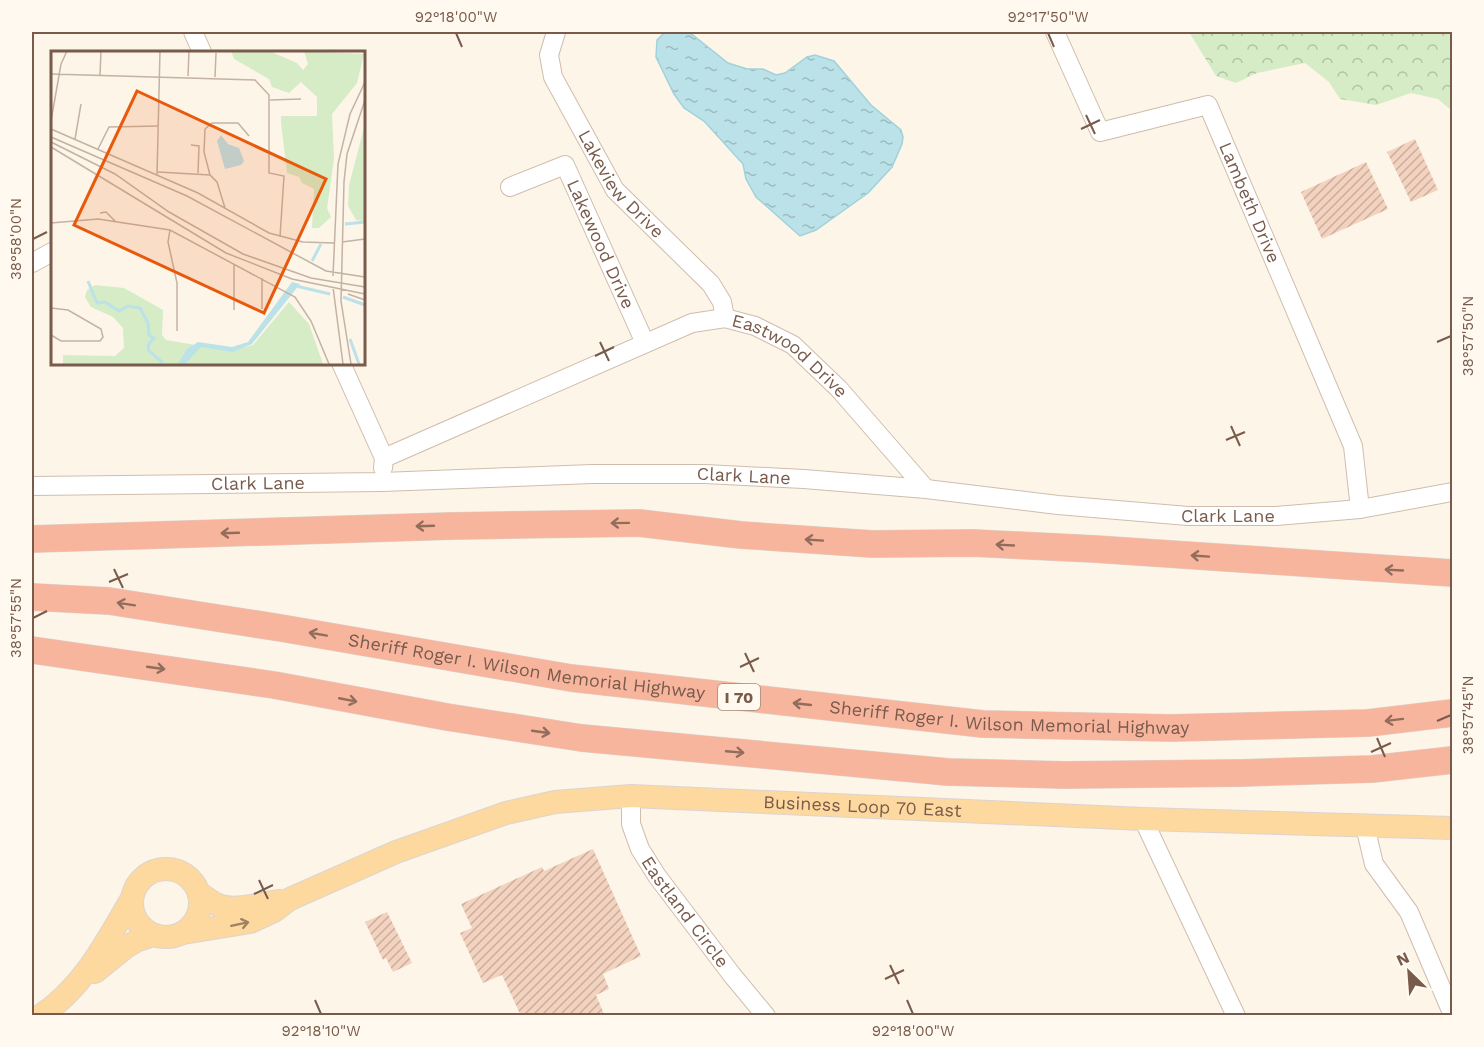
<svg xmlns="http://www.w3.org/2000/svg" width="1484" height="1047" font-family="'Work Sans',sans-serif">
	<defs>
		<pattern id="forest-crowns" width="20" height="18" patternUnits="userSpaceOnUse" patternTransform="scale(1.5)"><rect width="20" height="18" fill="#d5ecc6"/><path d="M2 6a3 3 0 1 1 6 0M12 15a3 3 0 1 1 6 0" fill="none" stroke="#b2c2a3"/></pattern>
		<pattern id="water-ripples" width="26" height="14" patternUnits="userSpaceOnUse" patternTransform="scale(1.5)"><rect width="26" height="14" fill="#bbe2e8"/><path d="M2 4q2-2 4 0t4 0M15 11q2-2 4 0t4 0" fill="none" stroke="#9dbabe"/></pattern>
		<pattern id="building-hatch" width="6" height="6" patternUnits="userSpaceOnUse" patternTransform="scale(1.5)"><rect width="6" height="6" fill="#f3d3bf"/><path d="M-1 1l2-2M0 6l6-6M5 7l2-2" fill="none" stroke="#caae9d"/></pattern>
	</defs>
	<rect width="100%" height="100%" fill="#fdf5e8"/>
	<!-- forest -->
	<path fill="url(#forest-crowns)" d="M1189,32H1452V111L1438,99L1411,93L1376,105L1340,99L1329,82L1305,63L1257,73L1236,83L1216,76Z"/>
	<!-- water -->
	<path fill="url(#water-ripples)" stroke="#a1d2da" stroke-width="1.5" d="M665,32H689L728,63L747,69H763L776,75L785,73L807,57L815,55L834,61L871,105L901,130L903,137L902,144L892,167L868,193L816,230L800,236L756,197L746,179L743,164L704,121L684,108L674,94L656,57L657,40Z"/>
	<!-- building -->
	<path fill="url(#building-hatch)" d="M1415,139L1438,190L1411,202L1387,152Z
		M1366,162L1388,209L1322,239L1301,192Z
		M593,849L641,956L603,974L609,989L596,995L605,1016H521L502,975L483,983L460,933L472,928L461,904L542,867L544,871Z
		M387,912L412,963L393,972L386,958L383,960L365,922Z"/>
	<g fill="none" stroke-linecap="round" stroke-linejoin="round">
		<defs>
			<g id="minor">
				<path d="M193,32L202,52"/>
				<path id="s1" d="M556,32L549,55L553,77L615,190L711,284L722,302L725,318"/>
				<path id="s2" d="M1055,32L1100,132L1208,105L1353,446L1360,509"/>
				<path id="s3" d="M510,187L565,165L645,343"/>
				<path d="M32,263L52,252"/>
				<path d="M341,363L384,458L383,468"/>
				<path id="s4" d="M384,458L692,323L725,318L755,326L793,345L839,389L926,489"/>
				<path id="s5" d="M32,486L382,482L592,474H705L804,479L926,489L1058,505L1188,516H1276L1360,509L1452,492"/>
				<path id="s6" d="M631,796V824L640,849L657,876L732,975L766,1016"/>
				<path d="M1143,819L1236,1016"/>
				<path d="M1365,826L1374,864L1409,912L1452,1013"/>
			</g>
			<g id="major">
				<circle cx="166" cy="903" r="34"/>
				<path d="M199,893C204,896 210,901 216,904C235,913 260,903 280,901"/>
				<path id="s7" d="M183,933L250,922L274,911L290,899L396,852L506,813L555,802L631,796L1143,819L1452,828"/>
				<path d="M95,972L126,947L138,940L153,935"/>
				<path d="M40,1016C84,987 106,942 132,898"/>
			</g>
			<g id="highway">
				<path d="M32,539L452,526L639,523L741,535L872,544L973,543L1095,549L1452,573"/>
				<path id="s8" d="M32,597L109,601L281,628L571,678L983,724L1171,728L1368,723L1452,713"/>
				<path d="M32,650L274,685L447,717L582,738L948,772L1065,775L1241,773L1372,769L1452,760"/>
			</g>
		</defs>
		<!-- minor casing -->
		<use href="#minor" stroke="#d0bdad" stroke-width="20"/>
		<!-- major casing -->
		<use href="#major" stroke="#dcd4d0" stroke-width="24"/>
		<!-- highway casing -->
		<use href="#highway" stroke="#dcd4d0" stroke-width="28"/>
		<!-- minor -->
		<use href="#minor" stroke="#fff" stroke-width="18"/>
		<!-- major -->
		<use href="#major" stroke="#fdd9a0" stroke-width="22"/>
		<!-- highway -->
		<use href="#highway" stroke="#f8b59e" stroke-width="27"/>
	</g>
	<!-- one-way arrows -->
	<defs><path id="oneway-shaft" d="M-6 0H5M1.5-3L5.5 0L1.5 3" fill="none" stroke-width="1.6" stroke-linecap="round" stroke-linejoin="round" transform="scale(1.5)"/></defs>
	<g stroke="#926d5c">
		<use href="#oneway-shaft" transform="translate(620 523) rotate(179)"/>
		<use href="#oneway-shaft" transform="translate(425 526) rotate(178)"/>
		<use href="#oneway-shaft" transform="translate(230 533) rotate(178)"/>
		<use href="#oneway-shaft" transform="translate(814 540) rotate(-176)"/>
		<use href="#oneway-shaft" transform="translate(1005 545) rotate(-177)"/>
		<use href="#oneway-shaft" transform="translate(1200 556) rotate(-176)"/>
		<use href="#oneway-shaft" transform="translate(1394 570) rotate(-177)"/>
		<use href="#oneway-shaft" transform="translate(126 604) rotate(-171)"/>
		<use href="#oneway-shaft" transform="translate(318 634) rotate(-170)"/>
		<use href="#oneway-shaft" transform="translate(156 668) rotate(8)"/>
		<use href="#oneway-shaft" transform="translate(348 700) rotate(11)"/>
		<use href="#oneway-shaft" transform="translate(802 704) rotate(-174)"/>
		<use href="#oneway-shaft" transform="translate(1394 720) rotate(173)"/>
		<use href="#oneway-shaft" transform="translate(541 732) rotate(8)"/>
		<use href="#oneway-shaft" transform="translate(735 752) rotate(5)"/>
	</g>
	<use stroke="#a18164" href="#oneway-shaft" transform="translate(240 924) rotate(-12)"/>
	<!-- ticks -->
	<path fill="none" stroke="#795b4b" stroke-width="2" d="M456,33L462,47M1048,33L1054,47M1086,115L1095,134M1081,129L1100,120M33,239L47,232M600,342L609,361M1437,342L1451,336M595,356L614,347M1231,426L1240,446M1226,440L1245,432M114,569L123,588M109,582L128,574M33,618L47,611M745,653L754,672M740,667L759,658M1437,721L1451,715M1377,738L1385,757M1371,752L1391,743M259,880L268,899M254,894L273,885M890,965L899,984M885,979L904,970M315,1000L321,1014M907,1000L913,1014"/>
	<g text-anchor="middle" stroke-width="4.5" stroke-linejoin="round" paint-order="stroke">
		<!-- shield labels -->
		<rect fill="#fff9ef" stroke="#a18a7c" stroke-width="1.5" x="718" y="684" width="42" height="26" rx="4.5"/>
		<g font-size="16" font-weight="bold" fill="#795b4b">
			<text x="739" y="703">I 70</text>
		</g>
		<!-- street labels -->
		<g font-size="18" fill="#795b4b" stroke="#fff9ef">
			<text dy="6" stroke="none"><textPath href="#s1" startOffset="174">Lakeview Drive</textPath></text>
			<text dy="6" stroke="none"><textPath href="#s2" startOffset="327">Lambeth Drive</textPath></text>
			<text dy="6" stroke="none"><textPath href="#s3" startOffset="146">Lakewood Drive</textPath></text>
			<text dy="6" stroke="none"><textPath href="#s4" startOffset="446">Eastwood Drive</textPath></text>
			<text dy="6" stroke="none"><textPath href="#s5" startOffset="712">Clark Lane</textPath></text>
			<text dy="6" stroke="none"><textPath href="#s5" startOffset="226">Clark Lane</textPath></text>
			<text dy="6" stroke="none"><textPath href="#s5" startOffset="1198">Clark Lane</textPath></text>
			<text dy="6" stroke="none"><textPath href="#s8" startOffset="500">Sheriff Roger I. Wilson Memorial Highway</textPath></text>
			<text dy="6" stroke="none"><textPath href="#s8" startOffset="986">Sheriff Roger I. Wilson Memorial Highway</textPath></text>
			<text dy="6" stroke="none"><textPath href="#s7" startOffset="705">Business Loop 70 East</textPath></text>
			<text dy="6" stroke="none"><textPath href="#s6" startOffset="132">Eastland Circle</textPath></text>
		</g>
	</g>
	<!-- overview -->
	<g transform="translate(51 51)">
		<rect width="314" height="314" fill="#fdf5e8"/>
		<path d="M44,234L73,237L112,259L111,284L115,289L180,300L202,294L238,251L258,273L272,313H12V304L64,305L73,297L72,277L62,266L40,256L34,246L36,239Z" fill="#d5ecc6"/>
		<path d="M180,0H218L246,12L252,19L257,13L253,0L313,3L306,32L281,63L283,108L276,157L280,166L268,177H261L263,138L251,132L248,126L236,122L230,71V65H266V46L250,31L238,42L221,36L218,28L183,8ZM313,77V170L305,169L297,155L298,134Z" fill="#d5ecc6"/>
		<path d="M170,84L177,93L188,97L193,110L190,114L174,118L166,90ZM241,231L249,233L201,293L182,301L150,296L134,313H127L136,298L147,291L181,296L197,291Z" fill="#bbe2e8"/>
		<path fill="none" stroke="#bbe2e8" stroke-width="3" d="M294,173L314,171M261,210L270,193M37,230L46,252L54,251L68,260L77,255L89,257L97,272L98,284L103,287L97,294L98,300L112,312M245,235L279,243M292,246L314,254M299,288L308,313"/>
		<path fill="none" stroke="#c4b2a4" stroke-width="1.5" d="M0,23L204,29L218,44V122L233,125L229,186M49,24L50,0M137,25L138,0M164,26L165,2M219,49L250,48M0,70L10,13L16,0M0,78L147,142L218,182L252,191L283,192M0,86L136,145L275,220L314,226M24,88L30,53M0,91L64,123L118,161L192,203L260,227L314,236M140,94L148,95L147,122M0,96L175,202L241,228L314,243M47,98L58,76L108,75M107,121L159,124L166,131L174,157M106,124L109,0M159,124L153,101L154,78L161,72H187L198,85M49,162L55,161L65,171M0,172L47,168L119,179L244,246L260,270L278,313M119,179L117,191L126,232V280M291,191L314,188M183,213V259M282,225L287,113L299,63L314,31M282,236L292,313M297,243L314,249M0,257L17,259L50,278L52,286L49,290H10L0,284M211,258V227M300,313L290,250L293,131L296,103L314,49"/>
		<path fill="#e8590c" fill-opacity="0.15" stroke="#e8590c" stroke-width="3" d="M86,40L275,128L213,262L23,174Z"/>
		<rect width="314" height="314" fill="none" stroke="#795b4b" stroke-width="3"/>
	</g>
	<!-- border -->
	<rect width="1484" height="1047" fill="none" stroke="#fff9ef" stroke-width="66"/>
	<!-- north arrow -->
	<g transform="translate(1409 972) rotate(335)" stroke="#fff9ef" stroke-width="4.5" paint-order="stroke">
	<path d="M0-4.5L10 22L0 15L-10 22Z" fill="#795b4b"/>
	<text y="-9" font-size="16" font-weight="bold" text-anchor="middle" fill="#795b4b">N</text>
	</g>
	<rect x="33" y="33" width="1418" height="981" fill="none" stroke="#795b4b" stroke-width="2"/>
	<g font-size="15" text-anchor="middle" fill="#795b4b">
		<text x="456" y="22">92°18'00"W</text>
		<text x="1048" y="22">92°17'50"W</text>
		<text transform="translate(16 239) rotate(-90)" y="5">38°58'00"N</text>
		<text transform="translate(1468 336) rotate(-90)" y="5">38°57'50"N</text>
		<text transform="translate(16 618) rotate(-90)" y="5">38°57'55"N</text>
		<text transform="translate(1468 715) rotate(-90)" y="5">38°57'45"N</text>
		<text x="321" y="1036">92°18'10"W</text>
		<text x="913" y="1036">92°18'00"W</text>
	</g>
</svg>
